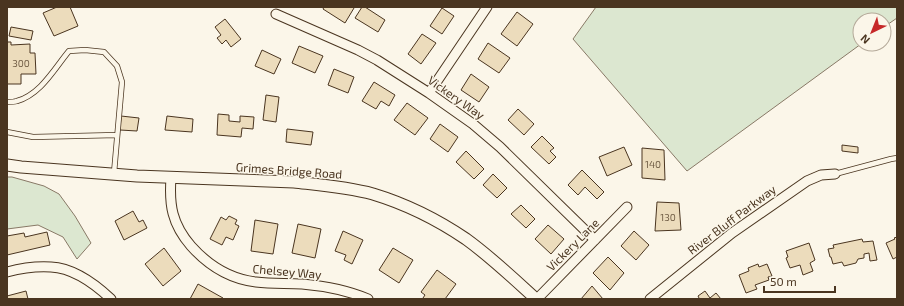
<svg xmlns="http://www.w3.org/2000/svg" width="904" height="306" font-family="'Exo 2',sans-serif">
	<rect width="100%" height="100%" fill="#fbf6e9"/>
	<!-- green -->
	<path fill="#dce7d0" stroke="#887966" d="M596,7H897V18L884,27V20H860V44H861L687,171L573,39Z
		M7,177H12L44,186L59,194L75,216L91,243L77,259L63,237L38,225L7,229Z"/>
	<!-- building -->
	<path fill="#ecdcbc" stroke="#4a3520" d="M57,7H70L78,26L54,36L43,13Z
		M324,7H353L354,8L345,23L323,9Z
		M362,7H365L385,20L378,32L355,18Z
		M442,8L454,16L442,34L430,26Z
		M517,12L533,24L517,46L501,34Z
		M225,19L241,39L231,47L226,40L222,44L217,38L221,35L215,27Z
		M11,27L33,31L31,40L9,36Z
		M422,34L436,43L421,64L408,54Z
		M7,42H11V45L30,44V53H35L36,74H21V84H7Z
		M488,43L510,58L499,73L478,59Z
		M299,46L323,56L315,73L292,63Z
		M262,50L281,59L274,74L255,66Z
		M334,69L354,77L348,93L328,85Z
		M471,74L489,87L479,102L461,90Z
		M374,82L395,95L389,106L381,101L376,109L362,101Z
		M266,95L279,97L276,122L263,120Z
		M407,103L428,118L415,135L394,120Z
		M518,109L534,124L524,135L508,120Z
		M218,114L229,115V121L240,122V116L254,117L253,129L242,128L241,137L217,135Z
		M121,116L139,118L137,131L120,130Z
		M167,116L193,119L192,132L165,130Z
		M440,124L458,137L448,152L430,139Z
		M287,129L313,132L311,145L286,142Z
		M542,136L554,148L550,151L556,157L549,164L531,147Z
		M842,145L858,147V153L842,151Z
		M624,147L632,165L607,176L599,157Z
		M642,148L664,150L665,180L642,178Z
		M466,151L484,169L474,179L456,162Z
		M582,170L604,192L597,199L585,187L578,195L568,185Z
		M493,174L507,188L497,198L483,185Z
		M657,202L679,203L681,230L655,231Z
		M521,205L535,219L526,228L511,214Z
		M133,211L139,222L143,220L147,228L124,240L115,221Z
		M229,216L237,220L235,224L239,226L233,240L226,237L222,245L210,239L221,217L226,220Z
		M255,220L278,224L273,254L251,251Z
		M298,224L321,229L315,258L292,253Z
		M548,225L564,239L551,254L535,239Z
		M343,231L363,240L352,264L344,260L346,255L335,251Z
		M634,231L649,245L636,260L621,246Z
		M47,232L50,245L7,255V236L24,233L25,237Z
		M897,237V257L893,259L886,243L895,239L894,238Z
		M862,239L863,242L873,241L877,260L870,261L869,253L864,254V258L858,259L856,263L844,266L842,262L833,264L831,257H830L828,249L834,248L833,245Z
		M809,243L815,260L810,263L813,271L803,275L800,265L790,268L786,258L788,257L786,251Z
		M164,248L181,271L163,286L145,264Z
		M393,248L413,260L399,283L379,270Z
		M608,257L624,273L610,290L593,273Z
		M758,264L759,267L767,264L772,276L768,277L769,280L755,285L757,289L746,293L739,275L749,271L748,268Z
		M437,270L456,284L445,299H424L423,298L425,295L421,292Z
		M198,284L223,298V299H190Z
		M592,286L603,299H581Z
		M26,291L28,299H7V296Z
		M705,291L710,298L716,293L721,299H698L699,298L698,296Z"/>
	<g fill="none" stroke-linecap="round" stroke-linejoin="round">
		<defs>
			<path id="service" d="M7,102C10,102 14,102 17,101C41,94 54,69 69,51L85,50L104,52L117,66L122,82L114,173
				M7,132L33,137L117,135
				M835,174L891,159L897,158"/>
			<path id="minor" d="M276,14L358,50L377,60L429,93L473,124L500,147L595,240
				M429,93L487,7
				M171,178C169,205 172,224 191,246C208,265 230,279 256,282C272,284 287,283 302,284C325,286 347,290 368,299
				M7,272C22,268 36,266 51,267C73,268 95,284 111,299
				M537,299L627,207
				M650,299L732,233L807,181L821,175L835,174"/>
			<path id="tertiary" d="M7,165L21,167L137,176L294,182C321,185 347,187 373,194C406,204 438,220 466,239C491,257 514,279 536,299"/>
		</defs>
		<!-- service casing -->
		<use href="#service" stroke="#4a3520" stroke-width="6"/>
		<!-- minor casing -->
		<use href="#minor" stroke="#4a3520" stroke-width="11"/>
		<!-- tertiary casing -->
		<use href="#tertiary" stroke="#4a3520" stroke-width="13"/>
		<!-- service -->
		<use href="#service" stroke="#fbf6e9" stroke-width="4.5"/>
		<!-- minor -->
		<use href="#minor" stroke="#fbf6e9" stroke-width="9"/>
		<!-- tertiary -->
		<use href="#tertiary" stroke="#fbf6e9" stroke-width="11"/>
	</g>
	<g text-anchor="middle" stroke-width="3" stroke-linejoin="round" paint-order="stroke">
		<!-- number labels -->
		<g font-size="10" fill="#725f47">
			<text x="21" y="67">300</text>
			<text x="653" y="168">140</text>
			<text x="668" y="221">130</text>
		</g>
		<!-- street labels -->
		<g font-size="12" fill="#4a3520" stroke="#fbf6e9">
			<text transform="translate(456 98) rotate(35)" y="4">Vickery Way</text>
			<text transform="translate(289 171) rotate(4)" y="4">Grimes Bridge Road</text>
			<text transform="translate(732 220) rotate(-37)" y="4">River Bluff Parkway</text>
			<text transform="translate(573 245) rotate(-45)" y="4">Vickery Lane</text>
			<text transform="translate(287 272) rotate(5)" y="4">Chelsey Way</text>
		</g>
	</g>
	<!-- border -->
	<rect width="904" height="306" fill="none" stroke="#4a3520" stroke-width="16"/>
	<!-- north arrow -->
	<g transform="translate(872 32) rotate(223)"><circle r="19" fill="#fbf6e9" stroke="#b4a999"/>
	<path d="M0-3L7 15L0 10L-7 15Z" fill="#c62828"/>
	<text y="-6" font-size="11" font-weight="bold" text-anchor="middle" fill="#4a3520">N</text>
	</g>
	<!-- scale -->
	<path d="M764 286v6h71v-6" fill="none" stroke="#4a3520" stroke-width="2"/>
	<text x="770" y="286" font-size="12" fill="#4a3520" stroke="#fbf6e9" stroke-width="3" paint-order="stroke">50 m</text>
</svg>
